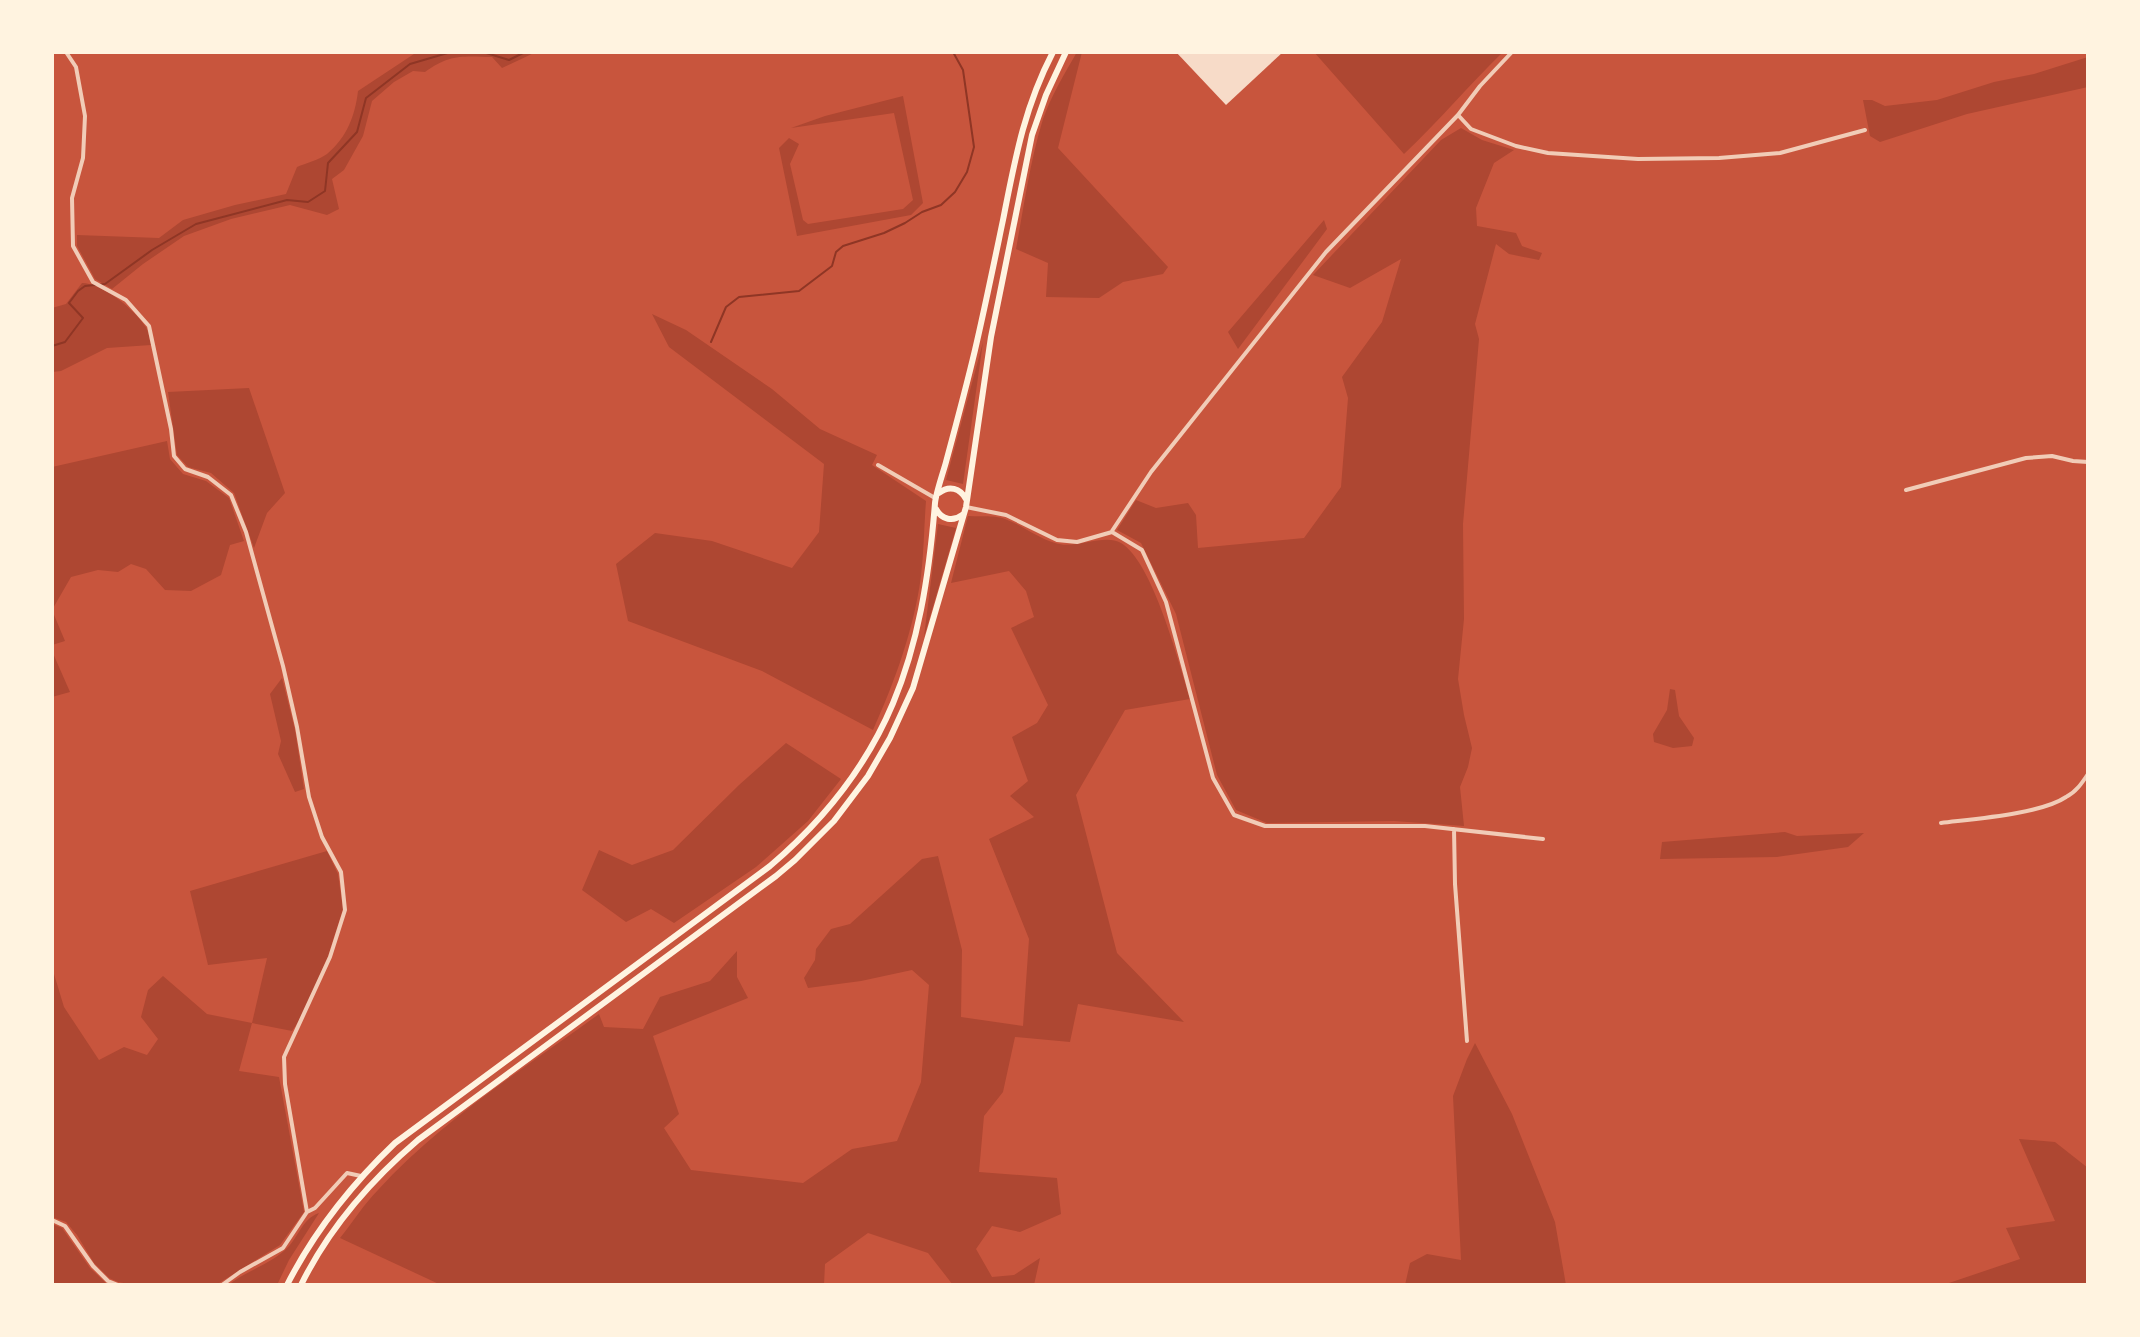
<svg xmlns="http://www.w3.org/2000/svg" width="2140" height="1337" font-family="'DejaVu Sans',sans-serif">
	<rect width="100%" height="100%" fill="#c8553d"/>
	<!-- green -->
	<path fill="#ae4732" d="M417,52H536L502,68L492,57C463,56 449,54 425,72L413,71L394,82L372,101L363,136L344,170L332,179L339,209L327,215L290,205L231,219L184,236L143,264L112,289L95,279L77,246V235L159,238L183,220L235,205L286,194L297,167C306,163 319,160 327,154C347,137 355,116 358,91Z
		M1077,52H1082L1058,148L1168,267L1163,274L1123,282L1099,298L1046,297L1048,263L1016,249C1024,206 1030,161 1043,119C1051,96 1065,73 1077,52Z
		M1314,52H1503C1469,85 1439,121 1404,154Z
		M2088,57V87L1967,114L1880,142L1870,136L1863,100H1872L1885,106L1937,100L1994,82L2034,74Z
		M903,96L923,203L911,215L797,236L779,148L789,138L799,144L790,164L803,220L808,224L903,209L913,200L894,113L791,128L825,116Z
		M1461,128L1482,140L1514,150L1494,163L1476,208L1477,226L1516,233L1522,246L1542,253L1539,260L1509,254L1496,244L1475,324L1479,339L1463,524L1464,619L1458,679L1464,715L1472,748L1468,767L1460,787L1464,826L1394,821L1267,823L1236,810L1217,775L1176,614L1141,543L1117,530L1136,500L1156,508L1188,503L1196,515L1198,548L1304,538L1341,487L1348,398L1342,377L1382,322L1401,259L1350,288L1313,275L1441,140Z
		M1324,220L1327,229L1238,349L1228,332Z
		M82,283C102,283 135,310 145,326C149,331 149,339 151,345L107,348L61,371L52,372V308L66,304Z
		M652,314L686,330L772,389L820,429L877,455L872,465L926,501C924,526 924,551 921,576C914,629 895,681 873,730L762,671L628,621L616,564L655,533L712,541L792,568L819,532L824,464L669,347Z
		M983,342L963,484L946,480Z
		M249,388L285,493L267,513L254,548L234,493L211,473L188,467L177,455L168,392Z
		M167,441L170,459L183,474L206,481L229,498L244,541L230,545L221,575L191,591L165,590L146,569L131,564L118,572L98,570L71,577L52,610L65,641L52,645V467Z
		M968,516C980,517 995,515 1005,519C1022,525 1037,538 1055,543C1075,550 1104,533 1121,543C1153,562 1179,664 1190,699L1125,710L1076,795L1117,953L1184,1022L1078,1004L1070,1042L1015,1037L1003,1092L984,1116L979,1172L1057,1178L1061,1214L1020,1232L992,1226L976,1249L992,1277L1014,1275L1040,1258L1034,1285H953L928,1253L868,1233L825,1264L824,1285H441L340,1238C353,1222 364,1204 378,1190C441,1121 523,1069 599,1014L604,1027L643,1029L660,997L710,981L737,951V977L748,998L653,1036L679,1114L664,1128L691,1170L803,1183L852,1149L897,1141L921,1082L929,985L912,970L861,981L808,988L804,978L815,960L816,949L831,929L850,924L922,859L938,856L962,950L961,1017L1023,1026L1029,939L989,839L1034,817L1010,796L1028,781L1012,737L1037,723L1048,705L1011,628L1034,617L1026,591L1009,571L951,583Z
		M938,524L956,528L924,637Z
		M52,651L70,692L52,697Z
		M282,678L295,730L304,789L295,792L278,754L281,741L270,694Z
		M1670,689L1675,690L1679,716L1694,738L1692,746L1673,748L1654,742L1653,734L1667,710Z
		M786,743L841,779L808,821L756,867L674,923L651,909L626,922L582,890L599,850L632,865L673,850L739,785Z
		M1785,832L1797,836L1864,833L1848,847L1777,857L1660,859L1662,842Z
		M327,851L338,874L343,909L328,956L303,1015L292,1031L252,1023L239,1071L279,1077L304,1212L280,1245L216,1285H134L118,1282L109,1278L94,1263L77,1235L66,1222L52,1217V975L54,974L64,1007L99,1060L124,1047L147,1055L158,1039L141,1017L148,990L163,976L207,1014L252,1023L267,958L208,965L190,891Z
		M1475,1043L1512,1114L1555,1222L1566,1285H1405L1410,1263L1427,1254L1461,1260L1453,1096L1467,1059Z
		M2019,1139L2055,1142L2088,1168V1285H1950L1949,1283L2020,1259L2006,1228L2055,1221Z
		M319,1213L289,1260L277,1285H228C245,1272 269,1264 284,1251C298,1240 301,1219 319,1213Z
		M52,1224L62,1228L90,1268L108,1285H52Z"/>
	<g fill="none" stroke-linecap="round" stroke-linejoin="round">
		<!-- stream -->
		<path stroke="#8f3625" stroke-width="2" d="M483,52L509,60L525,52
			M711,342L726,307L739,297L799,291L832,266L836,252L843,246L884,233L905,223L922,212L941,205L955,192L967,172L974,147L963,70L953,52
			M52,346L65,342L83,318L69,303L78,291L85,286L105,284L152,250L196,224L287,200L308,202L325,191L328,163L357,132L366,98L410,64L451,52"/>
	</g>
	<!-- building -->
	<path fill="#f7dbc8" d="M1176,52H1283L1226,105Z"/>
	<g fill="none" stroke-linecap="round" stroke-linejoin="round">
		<!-- minor -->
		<path stroke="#f1ccb7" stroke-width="4" d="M66,52L76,67L85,116L83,158L72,198L73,246L93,282L126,300L149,326L171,429L174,456L185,469L208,477L231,495L246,532L283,666L297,727L309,797L322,837L341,872L345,910L330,957L284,1057L285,1084L307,1212L315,1208L347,1173L361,1176
			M1458,115L1471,129L1516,146L1548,153L1638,159L1719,158L1780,153L1865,130
			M878,465L935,498
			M1906,490L2026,458L2052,456L2073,461L2088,462
			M966,507L1006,515L1057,540L1077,542L1112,532L1142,550L1166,602L1213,778L1234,815L1265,826H1425L1543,839
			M1112,531L1151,472L1326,252L1458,115L1480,86L1512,52
			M1941,823C1973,819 2041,814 2066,797C2076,792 2082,783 2088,774
			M1454,829L1455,884L1467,1041
			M52,1220L65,1226L93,1266L108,1281L118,1285
			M222,1285L240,1272L283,1248L307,1212"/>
		<!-- secondary -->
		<path stroke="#fff3e0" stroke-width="6" d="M939,493C949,485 960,488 966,499
			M936,509C942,520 953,522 962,515
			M287,1285C315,1230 351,1185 395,1143L770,866C890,764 923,655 935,503C936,493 943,473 946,462C956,425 966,388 975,350C985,307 994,263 1003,220C1015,159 1024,108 1053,52
			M301,1285C329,1228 370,1181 418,1140L776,876L795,860L834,821L868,776L890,738L913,688L966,507L991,337L1032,135L1046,95L1066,52"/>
	</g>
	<!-- border -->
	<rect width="2140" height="1337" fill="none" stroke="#fff3e0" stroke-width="108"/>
</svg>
